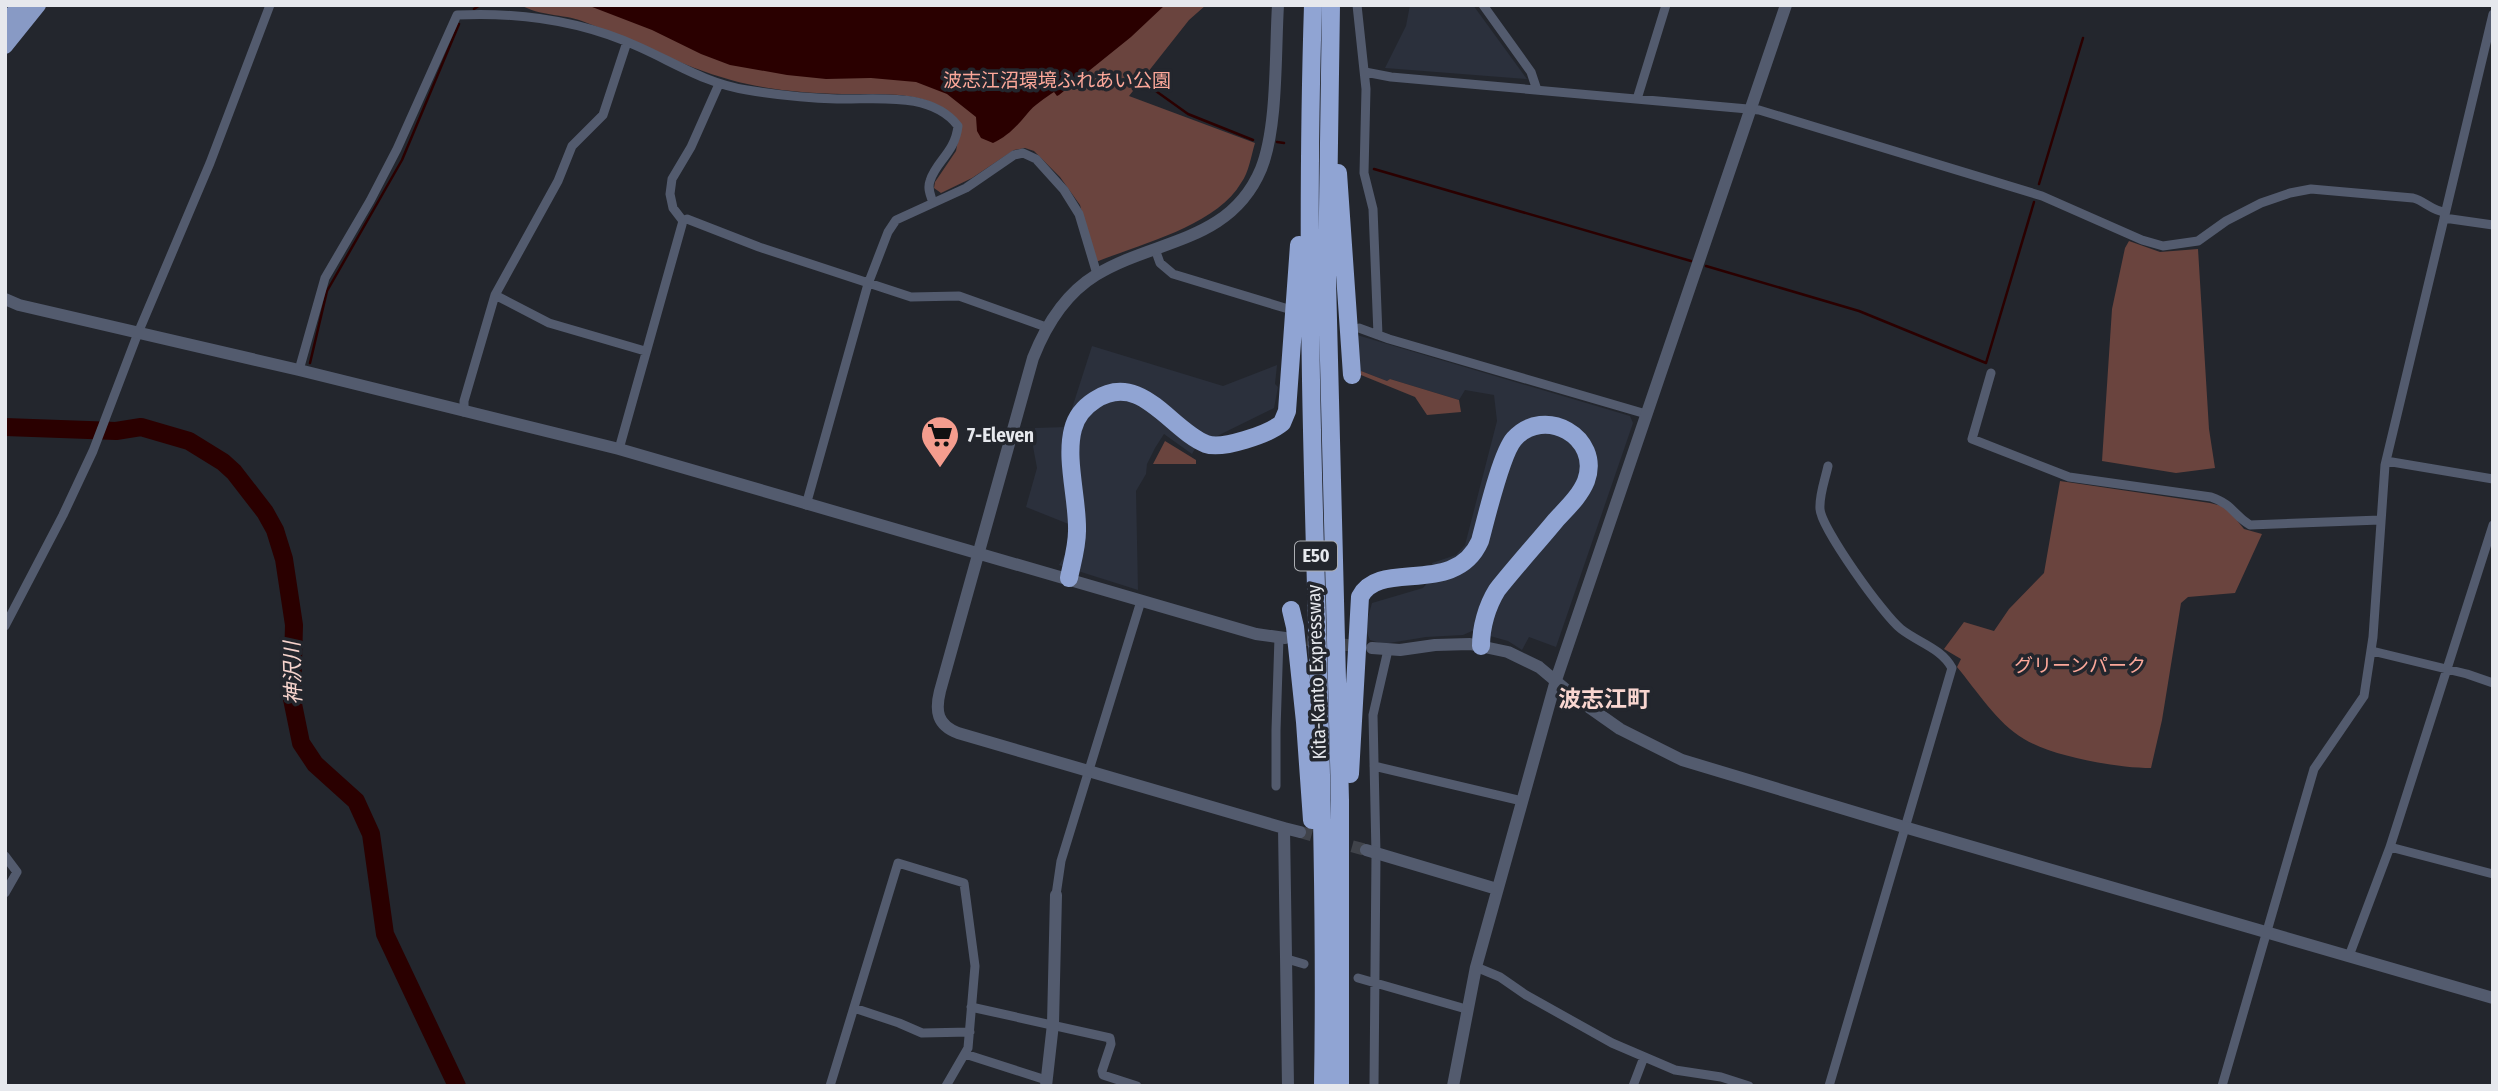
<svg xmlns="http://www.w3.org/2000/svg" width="2498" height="1091" font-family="'Fira Sans Condensed','Noto Sans JP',sans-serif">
	<rect width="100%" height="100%" fill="#23262d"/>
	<!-- built -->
	<path fill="#2b303c" d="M1410,5H1473L1527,79L1385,68L1406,26Z
		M1357,335L1630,416L1633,423L1556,647L1529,637L1522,650L1508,641L1472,631L1463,635L1426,637L1383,644L1370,640L1365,628L1372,603L1423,588L1428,582L1432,563L1456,555L1465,545L1497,421L1494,395L1465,390L1459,400L1390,379L1387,381L1361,371L1358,364Z
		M1092,346L1223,386L1277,365L1275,384L1278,387L1274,408L1207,441L1201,438L1192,454L1164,434L1155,448L1147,464L1146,474L1136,491L1138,590L1059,565L1070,546L1071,525L1026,507L1037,468L1032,441L1035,428L1066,427Z"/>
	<!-- green -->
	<path fill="#6a443e" d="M521,5H1206L1189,20L1129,96L1255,143C1251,156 1249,172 1241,183C1216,226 1140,244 1096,262L1080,205L1060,177L1034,151L1025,148L1014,150L972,178L941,193L934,188L935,182L956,151L961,124C932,88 883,95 842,94C805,93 767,90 731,80C680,66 632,39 582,21C563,14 539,16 521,5Z
		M2129,241L2160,252L2198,249L2209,429L2215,468L2176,473L2102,461L2112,309L2125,248Z
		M1361,371L1387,381L1390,379L1459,400L1461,412L1427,415L1415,397L1361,375Z
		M1165,441L1196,460V464H1153Z
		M2060,481L2210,503L2226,507L2244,529L2262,534L2235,593L2188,597L2181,603L2162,720L2151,768C2117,768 2054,757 2024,739C1997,723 1977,691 1957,667L1961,659L1944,649L1964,622L1994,631L2009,609L2044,573Z"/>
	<!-- water -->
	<path fill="#2a0000" d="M587,5H1165L1131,37L1059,95L1057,96L1054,92C1045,98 1034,105 1027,114C1018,125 1007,137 993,143L981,138L977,131L976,117L947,94L916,82L871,78L826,79L787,75L730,65L701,54L652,30Z"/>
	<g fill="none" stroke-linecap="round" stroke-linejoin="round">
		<!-- stream -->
		<path stroke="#2a0000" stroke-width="2.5" d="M474,9L480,5
			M1139,79L1188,114L1253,140
			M1277,142L1284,143
			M1374,169L1691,261
			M2039,184L2083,38
			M1706,266L1859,311L1986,363L2034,202
			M310,363L327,291L402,160L459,24"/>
		<!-- river -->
		<path stroke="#2a0000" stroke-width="18" d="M5,427L116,431L141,427L189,441L223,462L234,472L265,512L275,530L284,559L294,625L292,699L301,743L315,764L356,801L371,834L385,934L457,1086"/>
		<!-- tertiary-tunnel -->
		<path stroke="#40434a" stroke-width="12" stroke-dasharray="12 6" stroke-linecap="butt" d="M1289,638L1364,647
			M1300,832L1366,850"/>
		<!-- minor -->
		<path stroke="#535b6e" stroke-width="9" d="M1357,5L1366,89L1364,173L1373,209L1378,335
			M1483,5L1531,72L1537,90
			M457,15C520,12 580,20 639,47C675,63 707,84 747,90C777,95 807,98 837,99C877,100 931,91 958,126C955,153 936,161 930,181C927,189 931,196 933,203
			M1365,72L1391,77L1759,110L2042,196L2142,240L2163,246L2198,241L2226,221L2261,203L2290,193L2311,189L2413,198C2425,201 2432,211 2445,212
			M1637,99L1666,5
			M2444,218L2493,225
			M683,221L673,208L670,194L672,179L691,147L719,84
			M1155,249L1160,263L1173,274L1285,308
			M495,295L549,323L645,351
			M1359,328L1389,339L1646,414
			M299,370L325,278L370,201L397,149L457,15
			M1991,373L1972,439L2069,477L2211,497C2234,505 2232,514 2250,525L2380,520
			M464,412V401L495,295L558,181L572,146L603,115L627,42
			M619,449L683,221L687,219L759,247L911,297L959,296L1046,327
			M2386,461L2493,479
			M1828,466C1825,480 1819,495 1820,509C1821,528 1884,616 1901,629C1919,643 1941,648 1952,668L1829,1086
			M806,505L868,284L888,232L896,220L966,188L1014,155L1023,153L1036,159L1064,190L1079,214L1097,274
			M5,626L63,515L93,451L138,333L210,163L270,5
			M2372,651L2467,674L2493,683
			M1374,766L1522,801
			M1276,786V730L1279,637
			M2390,847L2493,874
			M5,856L17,872L5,893
			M1056,895L1061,861L1141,601
			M2349,956L2390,847L2493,525
			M1287,959L1304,964
			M1476,967L1500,977L1526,995L1612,1043L1675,1070L1721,1077L1749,1086
			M1358,978L1466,1009
			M971,1007L1110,1038L1111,1044L1102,1071L1103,1075L1137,1086
			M854,1008L899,1023L922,1033L970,1032
			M965,1054L1046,1080
			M830,1086L898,863L964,883L975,966L968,1048L946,1086
			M1374,1086L1376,854L1373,715L1388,650
			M1633,1086L1644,1057
			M2222,1086L2314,769L2364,696L2373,637L2385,465L2493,14"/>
		<!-- tertiary -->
		<path stroke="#535b6e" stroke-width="12" d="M1278,5C1275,52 1278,127 1261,169C1230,243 1155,239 1096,275C1065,294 1046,325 1033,358L940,691C935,711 937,725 958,733L1284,828L1288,1086
			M5,299L19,305L299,370L619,449L1256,634L1285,638
			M1372,648L1400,650L1435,645L1470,644L1508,652L1539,667L1576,698L1620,729L1682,760L1904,827L2493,998
			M1284,828L1300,832
			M1366,850L1497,889
			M1046,1086L1053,1024L1056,895
			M1453,1086L1476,967L1556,680L1786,5"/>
		<!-- trunk -->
		<path stroke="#889ac5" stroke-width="16" d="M5,23L20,5
			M5,46L38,5"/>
		<!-- motorway -->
		<path stroke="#90a4d3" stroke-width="18" d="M1313,5C1309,130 1309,255 1311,380C1315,615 1327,850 1323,1086
			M1331,5L1327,280L1340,800V1086
			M1338,173L1352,375
			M1069,578C1072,563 1077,547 1077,531C1078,500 1065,459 1073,429C1076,417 1084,407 1095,400C1141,370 1170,430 1206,444C1222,450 1269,434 1282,423L1287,411L1299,245
			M1291,610L1295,627L1305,722L1312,820
			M1350,774L1360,597C1379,558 1455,598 1480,541C1486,519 1501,454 1514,439C1544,405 1602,437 1586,481C1580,496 1567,508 1556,520C1537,543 1516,566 1497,590C1487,606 1481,627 1481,646"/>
	</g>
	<!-- icons -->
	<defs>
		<symbol id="supermarket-pin" viewBox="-11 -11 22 30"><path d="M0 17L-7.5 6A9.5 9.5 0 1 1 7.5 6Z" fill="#f59d8e" stroke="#23262d"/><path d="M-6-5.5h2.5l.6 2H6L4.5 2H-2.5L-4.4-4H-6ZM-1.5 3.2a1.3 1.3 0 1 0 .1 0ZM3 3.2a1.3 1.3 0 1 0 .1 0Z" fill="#111"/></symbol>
	</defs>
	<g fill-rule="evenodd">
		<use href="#supermarket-pin" x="918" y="413" width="44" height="60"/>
	</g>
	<g text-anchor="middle" stroke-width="7" stroke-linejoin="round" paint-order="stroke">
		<!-- shield labels -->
		<rect fill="#23262d" stroke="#acaeb3" stroke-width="2" x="1295" y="541.5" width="42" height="29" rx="5"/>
		<g font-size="18" font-weight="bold" fill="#e6e8ed">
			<text x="1316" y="562">E50</text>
		</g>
		<!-- park labels -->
		<g font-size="19" fill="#fda89a" stroke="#23262d">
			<text x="1057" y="87">波志江沼環境ふれあい公園</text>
			<text x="2080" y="672">グリーンパーク</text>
		</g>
		<!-- poi labels -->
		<g font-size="19" font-weight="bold" fill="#e6e8ed" stroke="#23262d" text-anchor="start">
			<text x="967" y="442">7-Eleven</text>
		</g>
		<!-- street labels -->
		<g font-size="19" fill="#e6e8ed" stroke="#23262d">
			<text transform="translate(1316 672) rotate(-92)" y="7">Kita-Kanto Expressway</text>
		</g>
		<!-- water labels -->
		<g font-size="21" font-style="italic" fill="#f7d4cd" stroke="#23262d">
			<text transform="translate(293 673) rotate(-92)" y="7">神沢川</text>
		</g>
		<!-- quarter labels -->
		<g font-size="23" font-weight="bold" fill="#f9d6d0" stroke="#23262d">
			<text x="1604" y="707">波志江町</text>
		</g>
	</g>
	<!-- border -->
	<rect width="2498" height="1091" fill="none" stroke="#e6e8ed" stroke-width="14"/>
</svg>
